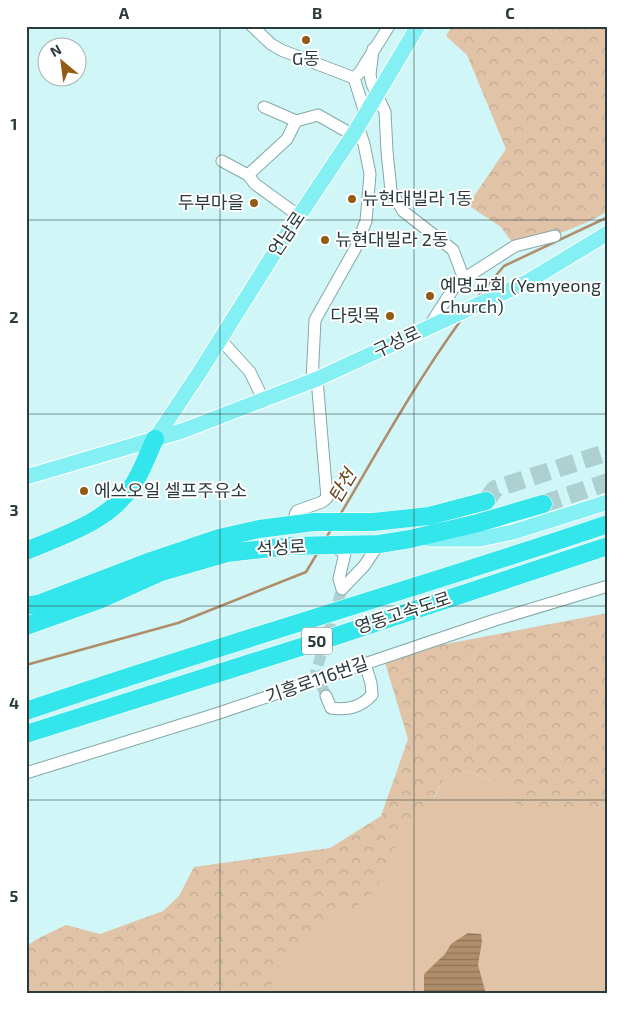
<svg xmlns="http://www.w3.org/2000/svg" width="634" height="1020" font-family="'Exo 2','Noto Sans KR',sans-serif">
	<defs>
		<pattern id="forest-crowns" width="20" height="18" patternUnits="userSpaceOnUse" patternTransform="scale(1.25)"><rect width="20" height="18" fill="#e1c4a8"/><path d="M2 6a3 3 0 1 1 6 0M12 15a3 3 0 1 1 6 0" fill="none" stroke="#c1a992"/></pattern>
		<pattern id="water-rules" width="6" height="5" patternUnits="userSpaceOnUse" patternTransform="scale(1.25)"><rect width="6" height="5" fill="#b08d6a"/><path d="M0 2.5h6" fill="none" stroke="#8f7458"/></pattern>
	</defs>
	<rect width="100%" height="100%" fill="#d0f6f7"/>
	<!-- grass -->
	<path fill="#e1c4a8" d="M470,772L487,779L507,782L517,803L595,809L608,804V994H67L322,882L435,796L444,778Z"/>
	<!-- forest -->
	<path fill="url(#forest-crowns)" d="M452,26H608V211C579,229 548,237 515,246L501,227L468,205L506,149L467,55L446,36Z
		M608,613V804L595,809L542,813L516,804L507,782L487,779L470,772L444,778L435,795L396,845L381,879L368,899L291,945L267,994H26V947L35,940L66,925L100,934L163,911L179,896L194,867L330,848L381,816L408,739L383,656Z"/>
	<!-- water -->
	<path fill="url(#water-rules)" d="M468,933L481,934L482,941L478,965L486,994H424V974L445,954L451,944Z"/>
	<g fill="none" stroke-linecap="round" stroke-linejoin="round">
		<!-- stream -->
		<path stroke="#b08d6a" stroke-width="2.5" d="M476,299L504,266L608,217
			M340,515C379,449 416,382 461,320
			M326,538L332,528
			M26,665L178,623L306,572L318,552"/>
		<!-- minor-tunnel -->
		<path stroke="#afd0d1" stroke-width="11" stroke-dasharray="11 5.5" stroke-linecap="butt" d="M326,696L316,671L342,589"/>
		<!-- highway-tunnel -->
		<path stroke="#afd0d1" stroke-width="18" stroke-dasharray="18 9" stroke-linecap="butt" d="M486,501L495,489L608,452
			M543,504L608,482"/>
		<defs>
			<path id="minor" d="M252,26L271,44L281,50L354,78
				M373,49L370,75L372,84L385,112L387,151L391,191L403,211L453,250L464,279
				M264,107L296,121
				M365,113L354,78L360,72L389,26
				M222,161L248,175L287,139L296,121L318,115L353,135
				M248,175L255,184L299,216
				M428,328L453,289L465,278L515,246L555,236
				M220,339L250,372L263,399
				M312,381L315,320L355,249L366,221L370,174L364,144L358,126
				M295,525V515L297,511L322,502L327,498L317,379
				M338,549L345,553L339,579L342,589L364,566L379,544
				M326,696L331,708C348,710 360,708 372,695L371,683L365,664
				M26,773L216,714L495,620L608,586"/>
			<path id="major" d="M155,439L201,370L275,252L353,135L418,26
				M26,477L182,431L317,379L527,282L608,233
				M429,539H480L513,532L608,502"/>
			<path id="highway" d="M26,551C66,534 108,522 133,485C142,471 148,454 155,439
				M26,606L41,603L151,561L219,538L259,529L314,522H373L429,516L486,501
				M26,626L99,600L161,572L227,553L290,546L379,544L410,539L478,523L543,504
				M26,711C219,645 415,589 608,524
				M26,734L336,636L608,546"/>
		</defs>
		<!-- minor casing -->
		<use href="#minor" stroke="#84a8a8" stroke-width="13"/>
		<!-- major casing -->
		<use href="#major" stroke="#fff" stroke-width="17"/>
		<!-- highway casing -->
		<use href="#highway" stroke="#fff" stroke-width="19"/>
		<!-- minor -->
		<use href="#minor" stroke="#fff" stroke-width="11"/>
		<!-- major -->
		<use href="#major" stroke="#85f0f3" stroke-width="15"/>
		<!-- highway -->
		<use href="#highway" stroke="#33e6eb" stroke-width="18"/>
	</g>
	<!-- grid -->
	<path fill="none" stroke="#2b3a3b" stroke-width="1" stroke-opacity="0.55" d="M220,26V994M414,26V994M26,220H608M26,414H608M26,606H608M26,800H608"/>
	<!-- markers -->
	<g fill="#925a13" stroke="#fff" stroke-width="2">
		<circle cx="306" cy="40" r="5"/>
		<circle cx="352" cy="199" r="5"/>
		<circle cx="254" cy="203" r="5"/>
		<circle cx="325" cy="240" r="5"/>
		<circle cx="430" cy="296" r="5"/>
		<circle cx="390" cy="316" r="5"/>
		<circle cx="84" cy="491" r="5"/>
	</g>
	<g text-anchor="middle" stroke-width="4" stroke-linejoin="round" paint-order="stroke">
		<!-- shield labels -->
		<rect fill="#fff" stroke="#6b7576" stroke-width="1" x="302" y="627.5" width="30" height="27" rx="4"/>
		<g font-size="16" font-weight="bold" fill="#2b3a3b">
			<text x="317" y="647">50</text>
		</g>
		<!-- poi labels -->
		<g font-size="18" fill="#2b3a3b" stroke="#fff" text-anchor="start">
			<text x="306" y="65" text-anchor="middle">G동</text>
			<text x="362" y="205">뉴현대빌라 1동</text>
			<text x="244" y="209" text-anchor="end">두부마을</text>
			<text x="335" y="246">뉴현대빌라 2동</text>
			<text x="440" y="292">예명교회 (Yemyeong<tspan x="440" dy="21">Church)</tspan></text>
			<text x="380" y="322" text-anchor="end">다릿목</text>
			<text x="94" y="497">에쓰오일 셀프주유소</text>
		</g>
		<!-- street labels -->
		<g font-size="18" fill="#2b3a3b" stroke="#fff">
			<text transform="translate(287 234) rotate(-56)" y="6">언남로</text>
			<text transform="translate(397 342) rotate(-25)" y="6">구성로</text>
			<text transform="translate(281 548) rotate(-4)" y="6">석성로</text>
			<text transform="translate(403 613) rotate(-18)" y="6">영동고속도로</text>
			<text transform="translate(317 680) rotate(-19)" y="6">기흥로116번길</text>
		</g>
		<!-- water labels -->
		<g font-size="19" font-style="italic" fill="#664219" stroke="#fff">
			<text transform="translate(342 486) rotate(-59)" y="7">탄천</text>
		</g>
	</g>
	<!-- border -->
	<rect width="634" height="1020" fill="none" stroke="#ffffff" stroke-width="55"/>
	<!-- north arrow -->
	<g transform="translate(62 62) rotate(331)"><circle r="24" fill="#ffffff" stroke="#aab0b1"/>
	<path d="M0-4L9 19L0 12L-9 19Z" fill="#925a13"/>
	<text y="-8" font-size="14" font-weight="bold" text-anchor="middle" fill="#2b3a3b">N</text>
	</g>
	<rect x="28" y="28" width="578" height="964" fill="none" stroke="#2b3a3b" stroke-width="2"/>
	<g font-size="16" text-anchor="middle" font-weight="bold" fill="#2b3a3b">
		<text x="124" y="19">A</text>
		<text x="317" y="19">B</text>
		<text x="510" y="19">C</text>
		<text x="14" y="130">1</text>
		<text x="14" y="323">2</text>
		<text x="14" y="516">3</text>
		<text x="14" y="709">4</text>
		<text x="14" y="902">5</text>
	</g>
</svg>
